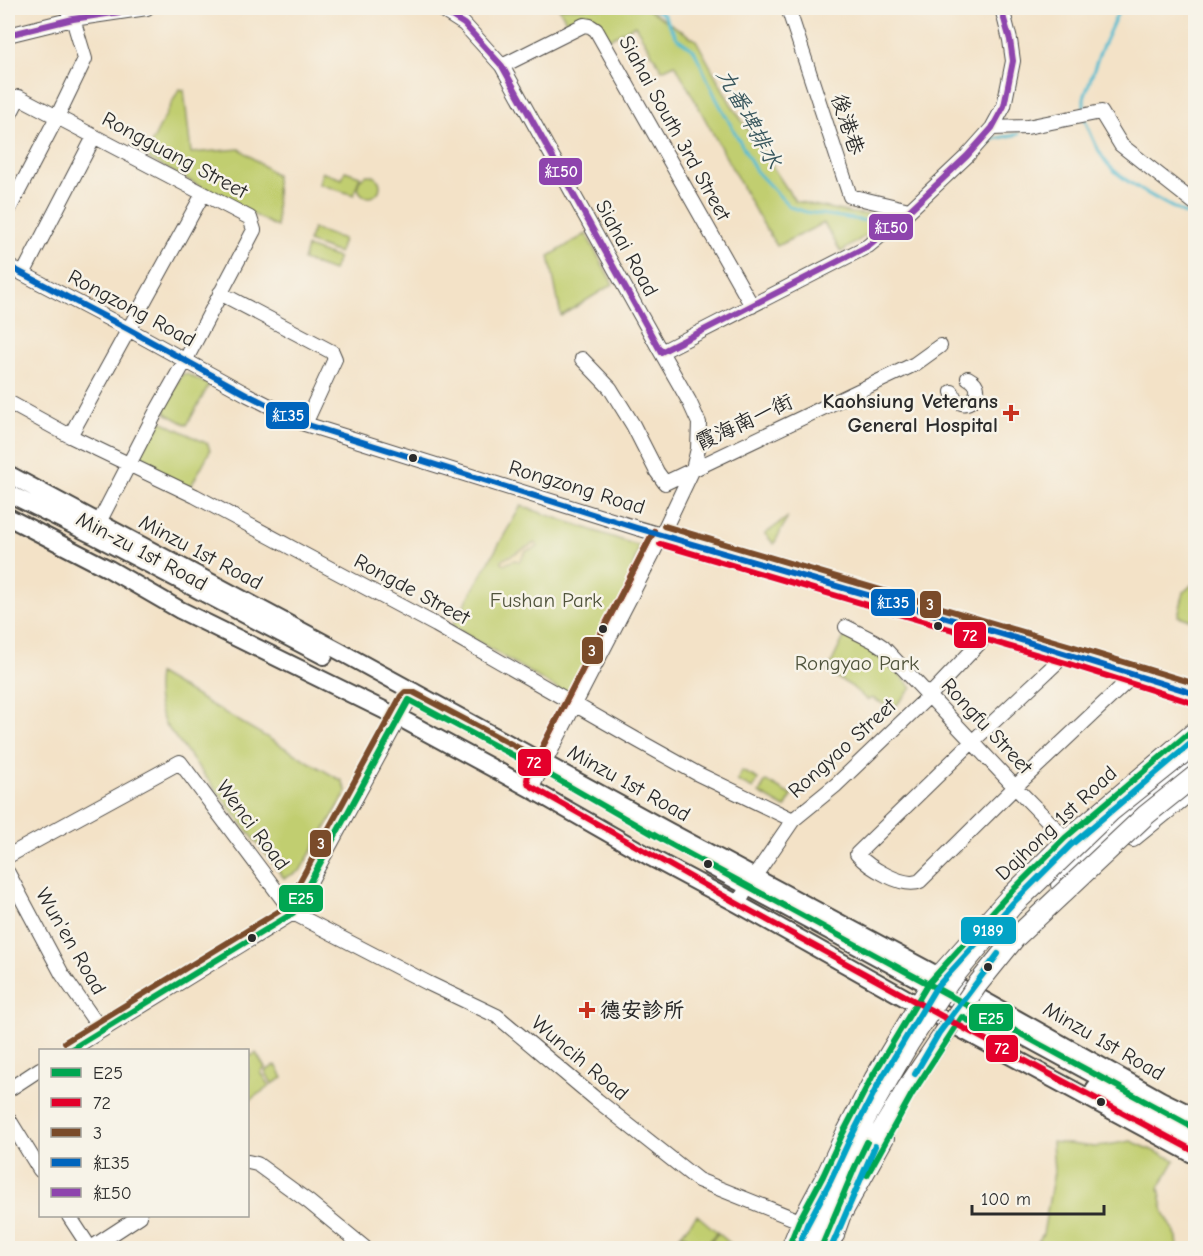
<svg xmlns="http://www.w3.org/2000/svg" width="1203" height="1256" font-family="'Comic Neue','LXGW WenKai TC',sans-serif">
	<rect width="100%" height="100%" fill="#f7f3e8"/>
	<filter id="ink" filterUnits="userSpaceOnUse"><feTurbulence type="fractalNoise" baseFrequency=".0167" numOctaves="2"/><feDisplacementMap in="SourceGraphic" scale="12" xChannelSelector="R" yChannelSelector="G"/><feConvolveMatrix kernelMatrix="1 2 1 2 8 2 1 2 1" color-interpolation-filters="sRGB"/></filter>
	<filter id="wash" filterUnits="userSpaceOnUse"><feTurbulence type="fractalNoise" baseFrequency=".008" numOctaves="4" result="noise"/><feDisplacementMap in="SourceGraphic" scale="24" xChannelSelector="R" yChannelSelector="G"/><feGaussianBlur stdDeviation="1.35" result="paint"/><feColorMatrix in="noise" values="0 0 0 0 0 0 0 0 0 0 0 0 0 0 0 0 0 1.4 0 .05"/><feComposite in="paint" operator="in"/></filter>
	<g filter="url(#wash)">
		<rect width="100%" height="100%" fill="#f3e2c7"/>
		<!-- green -->
		<path fill="#c1ce70" stroke="#767c4e" stroke-width="1.5" d="M559,8H646L696,40L731,104L795,201L851,213L878,215L883,219L874,230L841,252L824,223L777,246L757,214L675,64L662,70L635,25L609,39L600,23L584,18L568,24Z
			M179,89L184,90L191,153L240,149L276,175L277,227L149,159L147,152Z
			M345,171L360,176L354,195L319,184L322,172L342,179Z
			M358 186a11 11 0 1 1 22 0a11 11 0 1 1-22 0Z
			M313,229L343,239L339,253L308,242Z
			M586,234L613,284L561,316L549,256Z
			M307,247L338,258L333,271L303,260Z
			M182,374H187L209,385L187,425L167,414L164,408Z
			M157,422H163L208,444L210,451L191,486L183,487L141,466L138,458Z
			M521,506L639,546L625,596L574,699L452,626Z
			M788,517L774,544L765,534Z
			M1195,582V621L1178,616L1184,592Z
			M845,635L870,645L886,660L912,688L893,709L872,698L867,700L851,686L827,672Z
			M158,674L342,781L347,792L300,871L284,878L165,724C157,707 155,692 158,674Z
			M742,771L758,779L753,789L737,781Z
			M766,781L792,796L785,808L759,793Z
			M248,1052L251,1056L256,1053L265,1068L261,1072L270,1086L248,1101Z
			M276,1065L283,1078L272,1084L265,1071Z
			M1131,1141L1175,1160L1159,1188L1164,1212L1177,1237L1178,1248H1034L1043,1234L1054,1172L1052,1142L1095,1147Z
			M697,1215L717,1232L703,1248H700L682,1233Z
			M718,1233L736,1248H705Z
			M681,1234L697,1248H669Z"/>
		<!-- sand -->
		<path fill="#eeda9e" stroke="#8c8264" stroke-width="1.5" d="M535,543L538,547L526,551L520,561L514,560L505,564L502,562V560Z"/>
		<g fill="none" stroke-linecap="round" stroke-linejoin="round">
			<!-- stream -->
			<path stroke="#52bbd0" stroke-width="3" d="M653,8L664,15L677,38L694,50L716,98L756,171L790,207L806,212L874,222
				M1084,110V98L1100,52L1120,8
				M1085,120C1091,134 1096,149 1106,162C1122,183 1171,206 1196,220
				M976,156L994,139L1019,134"/>
		</g>
	</g>
	<g filter="url(#ink)">
		<g fill="none" stroke-linecap="round" stroke-linejoin="round">
			<defs>
				<path id="minor" d="M439,8L464,24L502,66L661,352L689,401L699,423L698,449L693,469L652,555L531,789
					M788,8L850,196L909,210
					M8,35L73,19L147,8
					M502,66L584,25L590,26L596,30L752,306
					M8,118L19,97L250,218L254,230L185,361L155,414L95,530
					M992,128L1027,127L1101,112L1121,145L1196,204
					M8,211L57,117L85,59L73,19L67,8
					M8,266L128,329L248,395L305,424L637,528L1005,635L1196,694
					M23,274L94,137
					M220,293L332,352L335,359L305,424
					M661,352L868,246L895,224L967,156L992,128L1004,106L1013,61L1010,40L1002,8
					M582,359L610,388L633,425L657,472L665,483L915,364L940,346
					M952,392C960,419 993,391 968,378
					M8,402L70,436L195,496L316,561L436,625L637,740L698,774L793,820
					M70,436L203,194
					M846,627L874,641L883,647L1015,787L1065,838
					M1066,654L972,742L857,854C868,867 904,889 920,881L1015,787L1135,674
					M1133,840L1196,789
					M8,856L180,762L293,913L428,983L497,1016L597,1100L698,1180L837,1236
					M8,873L62,974L101,1030
					M1058,885L1120,824L1196,761
					M738,904L748,886L793,820L836,785L929,696L991,631
					M70,1050L293,913L414,691
					M8,1090L40,1069
					M8,1118L40,1170
					M248,1162L257,1164L309,1202L365,1248
					M69,1216L90,1248
					M91,1248L140,1216
					M788,1248L799,1221L823,1176L842,1135L872,1077L928,984L1007,896L1065,838L1196,727
					M832,1248L843,1217L887,1138"/>
				<path id="major" d="M8,474L341,652L668,831L976,996L1161,1100L1196,1117
					M8,493L93,535L324,656
					M8,517L109,569L180,610L400,718L531,789L652,858L738,904L957,1027L1196,1156
					M710,866L1117,1087
					M1095,1088L1196,1142"/>
			</defs>
			<!-- minor casing -->
			<use href="#minor" stroke="#494642" stroke-width="16"/>
			<!-- major casing -->
			<use href="#major" stroke="#494642" stroke-width="20"/>
			<!-- minor -->
			<use href="#minor" stroke="#fff" stroke-width="14"/>
			<!-- major -->
			<use href="#major" stroke="#fff" stroke-width="16"/>
			<defs>
				<path id="highway-bridge" d="M855,1167L876,1140L908,1087L977,985L1015,938L1146,815L1196,775
					M808,1248L842,1165L865,1119L909,1043L949,982L1012,906L1110,812L1196,743"/>
			</defs>
			<!-- highway-bridge casing -->
			<use href="#highway-bridge" stroke="#494642" stroke-width="22" stroke-linecap="butt"/>
			<!-- highway-bridge -->
			<use href="#highway-bridge" stroke="#fff" stroke-width="20"/>
			<defs>
				<path id="bus-1" d="M70,1050L293,913L409,700L541,770L663,840L1196,1129
					M867,1175L912,1094L962,1017L993,1034
					M788,1248L799,1221L823,1176L842,1135L872,1077L928,984L1007,896L1065,838L1196,727
					M821,1248L855,1167L867,1142"/>
				<path id="bus-2" d="M654,531L528,775L527,780L529,785L738,904L958,1025L1192,1150
					M660,544L1069,664L1193,703"/>
				<path id="bus-3" d="M664,526L1074,647L1196,684
					M529,765L532,767L654,531
					M65,1042L286,907L401,696L405,692H413L545,762"/>
				<path id="bus-4" d="M8,266L128,329L248,395L305,424L637,528L1005,635L1196,694"/>
				<path id="bus-5" d="M439,8L464,24L502,66L661,352
					M8,35L73,19L147,8
					M661,352L868,246L895,224L967,156L992,128L1004,106L1013,61L1010,40L1002,12"/>
				<path id="bus-6" d="M915,1074L939,1033L998,954
					M798,1248L807,1225L831,1180L850,1139L880,1081L935,989L1014,902L1071,845L1196,739
					M831,1248L875,1146"/>
			</defs>
			<!-- bus-1 casing -->
			<use href="#bus-1" stroke="#f7f3e8" stroke-width="10"/>
			<!-- bus-2 casing -->
			<use href="#bus-2" stroke="#f7f3e8" stroke-width="10"/>
			<!-- bus-3 casing -->
			<use href="#bus-3" stroke="#f7f3e8" stroke-width="10"/>
			<!-- bus-4 casing -->
			<use href="#bus-4" stroke="#f7f3e8" stroke-width="10"/>
			<!-- bus-5 casing -->
			<use href="#bus-5" stroke="#f7f3e8" stroke-width="10"/>
			<!-- bus-6 casing -->
			<use href="#bus-6" stroke="#f7f3e8" stroke-width="10"/>
			<!-- bus-1 -->
			<use href="#bus-1" stroke="#00a651" stroke-width="6"/>
			<!-- bus-2 -->
			<use href="#bus-2" stroke="#e4002b" stroke-width="6"/>
			<!-- bus-3 -->
			<use href="#bus-3" stroke="#7a4b2a" stroke-width="6"/>
			<!-- bus-4 -->
			<use href="#bus-4" stroke="#0065bd" stroke-width="6"/>
			<!-- bus-5 -->
			<use href="#bus-5" stroke="#8e44ad" stroke-width="6"/>
			<!-- bus-6 -->
			<use href="#bus-6" stroke="#02a3c6" stroke-width="6"/>
		</g>
	</g>
	<!-- markers -->
	<g fill="#c8321e" stroke="#f7f3e8" stroke-width="2">
		<path d="M1008 404h6v6h6v6h-6v6h-6v-6h-6v-6h6z"/>
		<path d="M584 1001h6v6h6v6h-6v6h-6v-6h-6v-6h6z"/>
	</g>
	<g fill="#2b2b2b" stroke="#f7f3e8" stroke-width="2">
		<circle cx="413" cy="458" r="5"/>
		<circle cx="938" cy="626" r="5"/>
		<circle cx="603" cy="629" r="5"/>
		<circle cx="708" cy="864" r="5"/>
		<circle cx="252" cy="938" r="5"/>
		<circle cx="988" cy="967" r="5"/>
		<circle cx="1101" cy="1102" r="5"/>
	</g>
	<g text-anchor="middle" stroke-width="5" stroke-linejoin="round" paint-order="stroke">
		<!-- street labels -->
		<g font-size="21" fill="#2b2b2b" stroke="#f7f3e8">
			<text transform="translate(848 124) rotate(72)" y="7">後港巷</text>
			<text transform="translate(675 128) rotate(61)" y="7">Siahai South 3rd Street</text>
			<text transform="translate(175 155) rotate(28)" y="7">Rongguang Street</text>
			<text transform="translate(627 248) rotate(61)" y="7">Siahai Road</text>
			<text transform="translate(132 308) rotate(28)" y="7">Rongzong Road</text>
			<text transform="translate(744 422) rotate(-25)" y="7">霞海南一街</text>
			<text transform="translate(577 487) rotate(17)" y="7">Rongzong Road</text>
			<text transform="translate(142 551) rotate(28)" y="7">Min-zu 1st Road</text>
			<text transform="translate(201 552) rotate(28)" y="7">Minzu 1st Road</text>
			<text transform="translate(412 589) rotate(28)" y="7">Rongde Street</text>
			<text transform="translate(987 726) rotate(47)" y="7">Rongfu Street</text>
			<text transform="translate(842 748) rotate(-42)" y="7">Rongyao Street</text>
			<text transform="translate(629 783) rotate(29)" y="7">Minzu 1st Road</text>
			<text transform="translate(1056 823) rotate(-43)" y="7">Dajhong 1st Road</text>
			<text transform="translate(253 825) rotate(53)" y="7">Wenci Road</text>
			<text transform="translate(71 941) rotate(60)" y="7">Wun'en Road</text>
			<text transform="translate(1104 1041) rotate(30)" y="7">Minzu 1st Road</text>
			<text transform="translate(580 1058) rotate(40)" y="7">Wuncih Road</text>
		</g>
		<!-- poi labels -->
		<g font-size="21" font-weight="bold" fill="#2b2b2b" stroke="#f7f3e8" text-anchor="end">
			<text x="998" y="408">Kaohsiung Veterans<tspan x="998" dy="24">General Hospital</tspan></text>
			<text x="600" y="1017" text-anchor="start">德安診所</text>
		</g>
		<!-- park labels -->
		<g font-size="21" fill="#50543c" stroke="#f7f3e8">
			<text x="546" y="607">Fushan Park</text>
			<text x="857" y="670">Rongyao Park</text>
		</g>
		<!-- water labels -->
		<g font-size="22" font-style="italic" fill="#37565d" stroke="#f7f3e8">
			<text transform="translate(750 118) rotate(61)" y="8">九番埤排水</text>
		</g>
	</g>
	<g stroke="#f7f3e8" stroke-width="2">
		<rect x="538" y="157" width="45" height="29" rx="6" fill="#8e44ad"/>
		<rect x="868" y="213" width="46" height="28" rx="6" fill="#8e44ad"/>
		<rect x="265" y="401" width="45" height="29" rx="6" fill="#0065bd"/>
		<rect x="870" y="588" width="46" height="29" rx="6" fill="#0065bd"/>
		<rect x="919" y="590" width="23" height="29" rx="6" fill="#7a4b2a"/>
		<rect x="953" y="621" width="34" height="28" rx="6" fill="#e4002b"/>
		<rect x="581" y="636" width="23" height="29" rx="6" fill="#7a4b2a"/>
		<rect x="517" y="748" width="35" height="29" rx="6" fill="#e4002b"/>
		<rect x="309" y="829" width="23" height="29" rx="6" fill="#7a4b2a"/>
		<rect x="278" y="884" width="46" height="29" rx="6" fill="#00a651"/>
		<rect x="960" y="916" width="57" height="29" rx="6" fill="#02a3c6"/>
		<rect x="968" y="1003" width="46" height="29" rx="6" fill="#00a651"/>
		<rect x="985" y="1034" width="34" height="29" rx="6" fill="#e4002b"/>
	</g>
	<g font-size="16" text-anchor="middle" font-weight="bold" fill="#fff">
		<text x="561" y="177">紅50</text>
		<text x="891" y="233">紅50</text>
		<text x="288" y="421">紅35</text>
		<text x="893" y="608">紅35</text>
		<text x="930" y="610">3</text>
		<text x="970" y="641">72</text>
		<text x="592" y="656">3</text>
		<text x="534" y="768">72</text>
		<text x="321" y="849">3</text>
		<text x="301" y="904">E25</text>
		<text x="988" y="936">9189</text>
		<text x="991" y="1024">E25</text>
		<text x="1002" y="1054">72</text>
	</g>
	<!-- margin -->
	<rect width="1203" height="1256" fill="none" stroke="#f7f3e8" stroke-width="30"/>
	<!-- legend -->
	<rect x="39" y="1049" width="210" height="168" fill="#f7f3e8" stroke="#a5a39c" stroke-width="1.5"/>
	<rect x="51" y="1068" width="30" height="9" fill="#00a651" stroke="#a5a39c" stroke-width="1.5"/>
	<text x="93" y="1079" font-size="18" fill="#2b2b2b">E25</text>
	<rect x="51" y="1098" width="30" height="9" fill="#e4002b" stroke="#a5a39c" stroke-width="1.5"/>
	<text x="93" y="1109" font-size="18" fill="#2b2b2b">72</text>
	<rect x="51" y="1128" width="30" height="9" fill="#7a4b2a" stroke="#a5a39c" stroke-width="1.5"/>
	<text x="93" y="1139" font-size="18" fill="#2b2b2b">3</text>
	<rect x="51" y="1158" width="30" height="9" fill="#0065bd" stroke="#a5a39c" stroke-width="1.5"/>
	<text x="93" y="1169" font-size="18" fill="#2b2b2b">紅35</text>
	<rect x="51" y="1188" width="30" height="9" fill="#8e44ad" stroke="#a5a39c" stroke-width="1.5"/>
	<text x="93" y="1199" font-size="18" fill="#2b2b2b">紅50</text>
	<!-- scale -->
	<path d="M972 1205v9h132v-9" fill="none" stroke="#2b2b2b" stroke-width="3"/>
	<text x="981" y="1205" font-size="18" fill="#2b2b2b" stroke="#f7f3e8" stroke-width="4.5" paint-order="stroke">100 m</text>
</svg>
